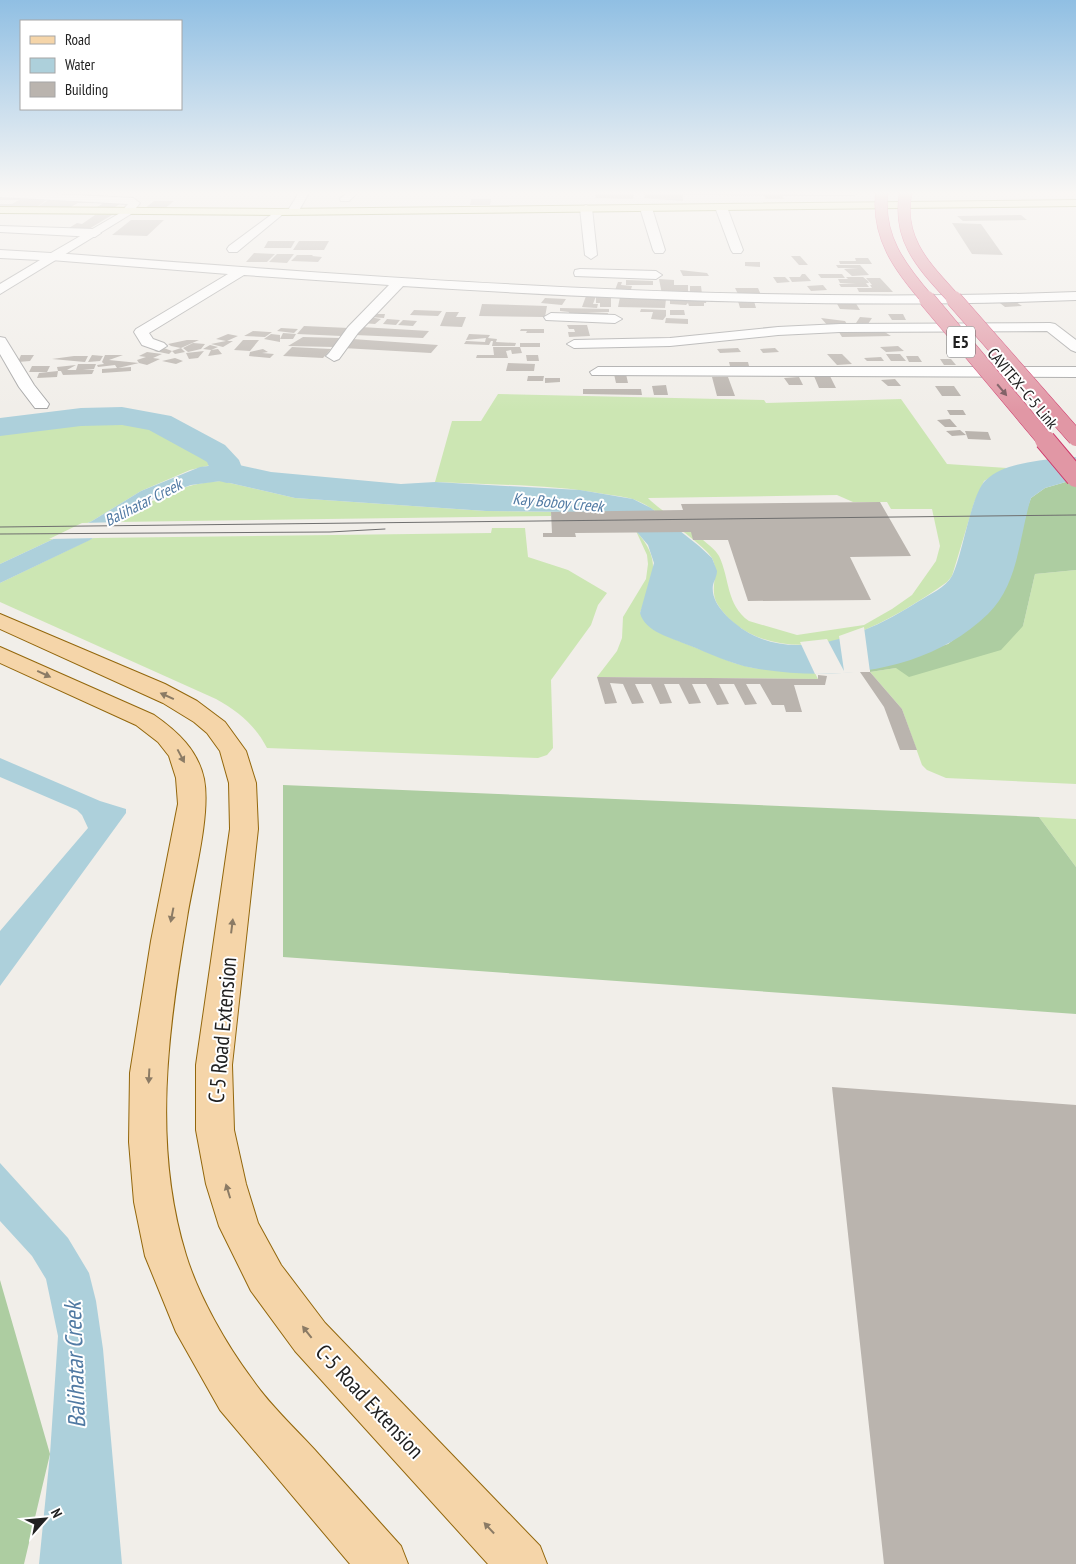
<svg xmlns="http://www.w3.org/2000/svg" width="1076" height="1564" font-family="'PT Sans Narrow',sans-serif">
	<rect width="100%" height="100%" fill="#f1eee9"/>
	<!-- grass -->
	<path fill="#cce6b3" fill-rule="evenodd" d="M498,394L764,400L766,403L901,399L947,464L1007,468L984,481L974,503L952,576L947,582C919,602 888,621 855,634C811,653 746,649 718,605C708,590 720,574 712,558C706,547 657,511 644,504C632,497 618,496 604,494C549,484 491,485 435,482L452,421H481ZM837,495L853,502H887L891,509H932L940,546L936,561L912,595L892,609L864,625L797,635L749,621C726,605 730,579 719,556C713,543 662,513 648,498Z
		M108,420C118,421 130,420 140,423C158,429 201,449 211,465L190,470L141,491L92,521L0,564V435Z
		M221,481L295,498L486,511L551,512V516L117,522C150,501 181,483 221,481Z
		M492,528H525L528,557L568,570L607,593L598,605L591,625L551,680L553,748L547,755L538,758L267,748C255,725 239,712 216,699L0,602V583L93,538L491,533Z
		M636,531C663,561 653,578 640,613L669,637L734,663L753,668L815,673L818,679L597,677L617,651L622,638L623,617L646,579L648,564L647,555Z
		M1076,570V784L946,778L927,770L922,765L902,709L870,672L896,668L1023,626L1035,574Z
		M1039,817L1076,819V867Z"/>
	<!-- forest -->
	<path fill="#adcda1" d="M1076,479V570L1035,574L1023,626L1001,650L909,677L896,668L870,672V669L948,644L988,613L1031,498L1045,488Z
		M283,785L1039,817L1076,867V1014L283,957Z
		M0,1280L50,1454L24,1564H0Z"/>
	<!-- water -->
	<path fill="#add0db" d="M1062,457H1076V479L1045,488L1031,498C1019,536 1019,584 988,614C927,673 834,682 753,668C730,664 709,653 688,645C672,638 645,632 640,613L654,563L648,545L636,531L577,512L486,511L295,498L221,481L191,485L152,499L90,540L0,583V564L92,521L141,491L200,467L225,464L239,465L271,472L401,484L435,482L580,490L633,499L651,508L699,546L712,558L717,571C717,576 714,581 713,585C710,604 731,621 744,630C798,665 871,632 919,601C929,595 946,587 952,576C963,554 971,493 986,480C1005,462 1037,462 1062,457Z
		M0,758L100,801L126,809V813L0,986V931L88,828L82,815L77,810L0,777Z
		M0,1163L68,1238L89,1273L96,1301L103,1349L122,1564H39L50,1454L58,1336L46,1279L32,1256L0,1221Z"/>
	<!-- pier -->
	<path fill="#f1eee9" d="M122,522L98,538L49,539L82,523Z
		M864,627L870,672L815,674L800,642L827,639L844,671L839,636Z"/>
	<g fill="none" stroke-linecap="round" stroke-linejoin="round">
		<!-- river -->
		<path fill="#add0db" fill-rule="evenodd" d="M122,407L171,416L225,445L239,460L244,473L239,480L227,483L215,480L207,462L202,459L149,430L122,425L81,426L0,436V418L81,408Z"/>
	</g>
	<!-- building -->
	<path fill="#bab4ae" d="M596,193L634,194L633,199L595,198Z
		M645,193L683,194V201L644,198Z
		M762,194H780L784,199H766Z
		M0,195L49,198L37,207H0V204H12L19,200H0Z
		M51,198H70L66,201L71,199H107L100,203H78L67,209L36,208Z
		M471,199H491L490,205H470Z
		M109,200L121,203L114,208L97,207Z
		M154,201H174L164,209H144Z
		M95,215H112L84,232L64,231L77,223L82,224Z
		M1021,215L1027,220L963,221L957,216Z
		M131,220H164L147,236L112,235Z
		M952,223L981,224L1003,255L972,254Z
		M268,241H295L291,248H264Z
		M299,241H329L324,250H293Z
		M254,253L275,254L267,262H246Z
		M277,254H294L287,263L269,262Z
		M297,255H313L312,256L322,257L318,262L291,261Z
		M791,256H800L808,265H799Z
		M855,258H868L872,264H840L839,261H856Z
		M745,262H760V267L745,266Z
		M836,265H860L869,275L852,276L844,269L858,268H838Z
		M680,270L707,273L709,276H683Z
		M802,274H805L811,281L792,282L789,277H800Z
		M818,274H842L845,278H821Z
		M773,277H785L790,282L777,283Z
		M846,277H863L868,281L869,283H866L869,287H841L839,284H856L840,283L838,279H848Z
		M866,278H880L893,292H859L857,288H872L870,285H872Z
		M659,279L674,280V285H688V295L662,294Z
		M626,280L653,281V285H626Z
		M618,282H622L621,285L632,286L630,293H614Z
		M823,285L827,290L811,291L807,286Z
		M690,286H701L702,294H690Z
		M735,288H758L761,295L738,294Z
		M586,296H596L593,304H598L597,308L582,307Z
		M596,296L611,297V307H600V303H596Z
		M620,297L666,299L665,308L618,307Z
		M545,298L566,299L562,305L541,303Z
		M670,298L707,299L706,303H704V306H689L688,303L686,305L670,304Z
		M996,300H1013L1022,306L1005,307Z
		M738,301H754L756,308H740Z
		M836,302H855L860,310L840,309Z
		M482,304L547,306L545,317L479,316Z
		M560,308L609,309V312H587L608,313L607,318L568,317L569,312L560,311Z
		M641,309L666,310V316L663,320L651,319L653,312H640Z
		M414,310L442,311L438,316L410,315Z
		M670,310H684L685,315H670Z
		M446,312H459L456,317H466L462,327L440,326Z
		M372,314H385L384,318L369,317L381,319L375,324L362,323Z
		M888,314H903L906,320H892Z
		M860,317L872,318L868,324L856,323Z
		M666,318L688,319V324L665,323Z
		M821,318L845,321L848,326H828Z
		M387,319L400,320L396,325L383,324Z
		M403,320L417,321L413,326L398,325Z
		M567,325H587L590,336L569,337L568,332H575L574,329H569Z
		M304,326L349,328L342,336L297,334Z
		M361,327L429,331L423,338L355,335Z
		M281,328L298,329L294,333L277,331Z
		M521,329H544V333H526L527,331H520Z
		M837,329H880L891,336L842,337Z
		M253,331L269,332H272L265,337L244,336Z
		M283,333L296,334L293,339H280V342L264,339L271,334L280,335V339Z
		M228,334L238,336L227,341H233L223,347L211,344L226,341L216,339Z
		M469,334L490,335L488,338L497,339L496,342L516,343L515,346H492L493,341H491L489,345L464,344L466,341L485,342L486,338L466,340Z
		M303,337L340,338L334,347L288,346Z
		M352,339L438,345L431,353L343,348Z
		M187,340H199L181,348L171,346L168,344Z
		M243,340H259L250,351L234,350Z
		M193,343L205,344L201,349L188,352L183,348Z
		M520,343H540V347H520Z
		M210,345L218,347L211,350L218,349L222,354L208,356L211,350L203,349Z
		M898,346L904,351L886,352L880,347Z
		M161,347L172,351L181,348L185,352L175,354L172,351L169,354L154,351Z
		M292,347L331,349L323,358L283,356Z
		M493,347H520L522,353L512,354L511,350L506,351L508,358H476L477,355H494Z
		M738,348L741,352L720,353L717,349Z
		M775,348L779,352L763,353L760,349Z
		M263,349L268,352L262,353L274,354L270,358L249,356L250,352Z
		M204,351L198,358L189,359L186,353Z
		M147,352L162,354L153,358L160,359L147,365L139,363L118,368L131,367V371L102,373V369L117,368L115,365L98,367L97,365L104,364L102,362L105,355H123L109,360L139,363L137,360L146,357L139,356Z
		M827,354H842L852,364L837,365Z
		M886,354H900L906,361H891Z
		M21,355H34L30,361L18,362Z
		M92,355L103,356L100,361L88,362Z
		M526,355H538L539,361H527Z
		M74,356H88L85,362L52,359Z
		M906,356H918L922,362H909Z
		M881,357L884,361H867L864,358Z
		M175,358L183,361L176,364L162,361Z
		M940,359H951L956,365H944Z
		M729,362H748L750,370H731Z
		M508,363L535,364L534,371H506Z
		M78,364H96L94,369H83L94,370L92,374L63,375L61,371H58L57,377L37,378L39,373L58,371L57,367L76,365L67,370H76Z
		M32,366H50L47,372H29Z
		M614,374H626L628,383H616Z
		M528,376H544L543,381H527Z
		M814,376H830L836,388H819Z
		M712,377H728L735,396H717Z
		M799,377L803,385H789L784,378Z
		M545,378H560V382L545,383Z
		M895,379L901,386H888L881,380Z
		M666,385L668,395H654L652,386Z
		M935,386H954L961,396H942Z
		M583,389H641L642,395L583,394Z
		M947,410H963L966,415H950Z
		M950,419L957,427H945L937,420Z
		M960,430L966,435L952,436L946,431Z
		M965,431L988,432L991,440L968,439Z
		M880,502L911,556L850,557L871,600L748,601L728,540H693L691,532L575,533L576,537H543V533H552L551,512L683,510L681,504Z
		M860,672H870L902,709L917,750H900L884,707Z
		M818,675L827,676L825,685H794L802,712H786L784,705H772L760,684H746L757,704L745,705L734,684H719L729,704L717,705L706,684H692L701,703L689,704L679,684H664L672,703L660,704L651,684H635L644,703L632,704L623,684L610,683L617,703L605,704L597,677L818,679Z
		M832,1087L1076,1105V1564H884Z"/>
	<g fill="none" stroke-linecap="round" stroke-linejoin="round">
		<defs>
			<path id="minor" d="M0,191L133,198L140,203L131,214L127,215L121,212L128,204L0,197Z
				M300,191H310L297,214H289L287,212Z
				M348,191H359L349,201H341L340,199Z
				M678,191H858L859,192L854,195L683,194Z
				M721,204L727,207L743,250L741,253H733L731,250L715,207Z
				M586,205L592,208L597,255L591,259L585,255L580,208Z
				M646,205L652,208L665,250L663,253H655L653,250L640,208Z
				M279,209L285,212L283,214L237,252H229L227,249L229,246Z
				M0,226L95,229L101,233L95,237L0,232Z
				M55,253C394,279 735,305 1076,292V300C852,309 626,300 403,286L358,333L339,359L334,361L326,356L329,353L348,327L389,285L244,275L149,333L153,339L164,343L167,346L159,351L142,345L134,332L136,329L228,274L51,260L49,257L51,254Z
				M580,269L656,271L662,275L656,279L575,276L574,273L575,270Z
				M551,313L615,315L622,319L615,323L546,320L544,317Z
				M1050,323L1055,324L1076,340V352L1071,350L1047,331L840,332L778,335L670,346L574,348L567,344L574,340L670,338L778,327L840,324Z
				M0,337L5,338L34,385L49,404L47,408H35L19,387L0,354Z
				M598,367H1076V377L592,375L590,372Z"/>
			<path id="tertiary" d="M127,209L133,212L131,214L0,294V284L40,260L0,258V250L51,253Z"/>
			<path id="secondary" d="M1076,200V206L279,215L0,213V207L279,209Z"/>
			<path id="primary" d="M0,614L165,684L197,701L225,722L246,751L256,783L258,829L232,1065L234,1130L246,1184L258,1223L281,1265L325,1323L540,1546L547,1564H488L295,1351L251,1291L219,1226L206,1184L196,1130V1065L230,829L229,783L220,751L207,733L194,722L163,703L0,629Z
				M0,647L154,715C177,731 198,750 204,779C211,815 193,880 187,918C168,1029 152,1145 186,1255C199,1297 226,1344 252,1379C269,1404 293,1426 314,1449C343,1481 372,1514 401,1546L408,1564H350L220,1410L176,1332L145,1256L134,1202L129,1142L130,1073L151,941L178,804L176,778L169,756L158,742L136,725L0,663Z"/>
		</defs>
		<!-- minor casing -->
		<use href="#minor" stroke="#a5a5a5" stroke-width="2"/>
		<!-- tertiary casing -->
		<use href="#tertiary" stroke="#a5a5a5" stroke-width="2"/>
		<!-- secondary casing -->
		<use href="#secondary" stroke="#67730e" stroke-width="2"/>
		<!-- primary casing -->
		<use href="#primary" stroke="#93670c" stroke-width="2"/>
		<!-- minor -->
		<use href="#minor" fill="#fff" fill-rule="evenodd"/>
		<!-- tertiary -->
		<use href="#tertiary" fill="#fff" fill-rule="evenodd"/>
		<!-- secondary -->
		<use href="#secondary" fill="#f2f5c2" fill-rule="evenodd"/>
		<!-- primary -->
		<use href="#primary" fill="#f5d5a9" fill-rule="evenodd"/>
		<!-- tram -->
		<path stroke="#6f6f6f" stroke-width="1" d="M0,527L1076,515
			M0,534L330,532L385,529"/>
		<defs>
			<path id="motorway-bridge-far2" d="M882,191C876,236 900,268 928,300
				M906,191C896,240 925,267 955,300"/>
			<path id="motorway-bridge-far1" d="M927,299L1046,441
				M954,299L1076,438"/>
			<path id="motorway-bridge" d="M1045,440L1076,477"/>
		</defs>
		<!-- motorway-bridge-far2 casing -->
		<use href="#motorway-bridge-far2" stroke="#ce3669" stroke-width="13" stroke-linecap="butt"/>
		<!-- motorway-bridge-far1 casing -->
		<use href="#motorway-bridge-far1" stroke="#ce3669" stroke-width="17" stroke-linecap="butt"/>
		<!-- motorway-bridge casing -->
		<use href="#motorway-bridge" stroke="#ce3669" stroke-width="22" stroke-linecap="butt"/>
		<!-- motorway-bridge-far2 -->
		<use href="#motorway-bridge-far2" stroke="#e197a5" stroke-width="12"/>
		<!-- motorway-bridge-far1 -->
		<use href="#motorway-bridge-far1" stroke="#e197a5" stroke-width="16"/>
		<!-- motorway-bridge -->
		<use href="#motorway-bridge" stroke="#e197a5" stroke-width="20"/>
	</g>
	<!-- one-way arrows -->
	<defs><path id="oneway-solid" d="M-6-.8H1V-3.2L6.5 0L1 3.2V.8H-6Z" transform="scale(1.25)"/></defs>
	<use fill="#77565c" href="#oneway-solid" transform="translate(1002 390) rotate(50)"/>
	<g fill="#8b7b65">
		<use href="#oneway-solid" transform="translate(44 674) rotate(25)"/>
		<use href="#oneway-solid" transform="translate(167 696) rotate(-156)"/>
		<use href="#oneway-solid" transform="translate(181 756) rotate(62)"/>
		<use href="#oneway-solid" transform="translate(172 915) rotate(101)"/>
		<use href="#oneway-solid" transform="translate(232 926) rotate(-83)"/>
		<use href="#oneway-solid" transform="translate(149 1076) rotate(93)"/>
		<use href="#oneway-solid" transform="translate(228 1191) rotate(-107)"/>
		<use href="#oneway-solid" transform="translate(307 1332) rotate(-128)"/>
		<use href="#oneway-solid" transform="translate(489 1528) rotate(-133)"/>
	</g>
	<!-- sky -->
	<linearGradient id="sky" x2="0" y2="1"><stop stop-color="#90bfe3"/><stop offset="0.47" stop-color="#f9f7f5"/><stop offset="1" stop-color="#f9f7f5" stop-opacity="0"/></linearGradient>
	<rect width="1076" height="410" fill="url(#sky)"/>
	<g text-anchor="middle" stroke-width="4" stroke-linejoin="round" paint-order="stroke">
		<!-- far-street labels -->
		<g font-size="16" fill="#212121" stroke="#fff">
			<text transform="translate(1023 388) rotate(50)" y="6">CAVITEX–C-5 Link</text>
		</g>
		<!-- far-water labels -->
		<g font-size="16" font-style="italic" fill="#517aa3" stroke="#fff">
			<text transform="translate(143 502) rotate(-27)" y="6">Balihatar Creek</text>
			<text transform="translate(558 502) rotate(5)" y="6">Kay Boboy Creek</text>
		</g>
		<!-- shield labels -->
		<rect fill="#fff" stroke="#646464" stroke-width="1" x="947" y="326.5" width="28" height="31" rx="4"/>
		<g font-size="18" font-weight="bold" fill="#212121">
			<text x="961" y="348">E5</text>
		</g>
		<!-- near-street labels -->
		<g font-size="22" fill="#212121" stroke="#fff">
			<text transform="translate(222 1030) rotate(-85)" y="8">C-5 Road Extension</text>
			<text transform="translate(370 1401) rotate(47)" y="8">C-5 Road Extension</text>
		</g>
		<!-- near-water labels -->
		<g font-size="24" font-style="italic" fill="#517aa3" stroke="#fff">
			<text transform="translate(75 1365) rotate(-92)" y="8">Balihatar Creek</text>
		</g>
	</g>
	<!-- legend -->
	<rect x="20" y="20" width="162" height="90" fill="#ffffff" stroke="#a6a6a6"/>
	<rect x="30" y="36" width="25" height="8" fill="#f5d5a9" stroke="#a6a6a6"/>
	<text x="65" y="45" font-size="15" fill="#212121">Road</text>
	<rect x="30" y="58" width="25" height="15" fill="#add0db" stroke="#a6a6a6"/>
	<text x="65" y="70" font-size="15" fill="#212121">Water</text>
	<rect x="30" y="82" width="25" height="15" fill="#bab4ae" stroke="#a6a6a6"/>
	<text x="65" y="95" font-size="15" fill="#212121">Building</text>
	<!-- north arrow -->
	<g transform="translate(45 1519) rotate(63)" stroke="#ffffff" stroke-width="4" paint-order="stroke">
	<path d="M0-4L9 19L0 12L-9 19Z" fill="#212121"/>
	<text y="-8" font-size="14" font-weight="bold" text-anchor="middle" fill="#212121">N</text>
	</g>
</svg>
